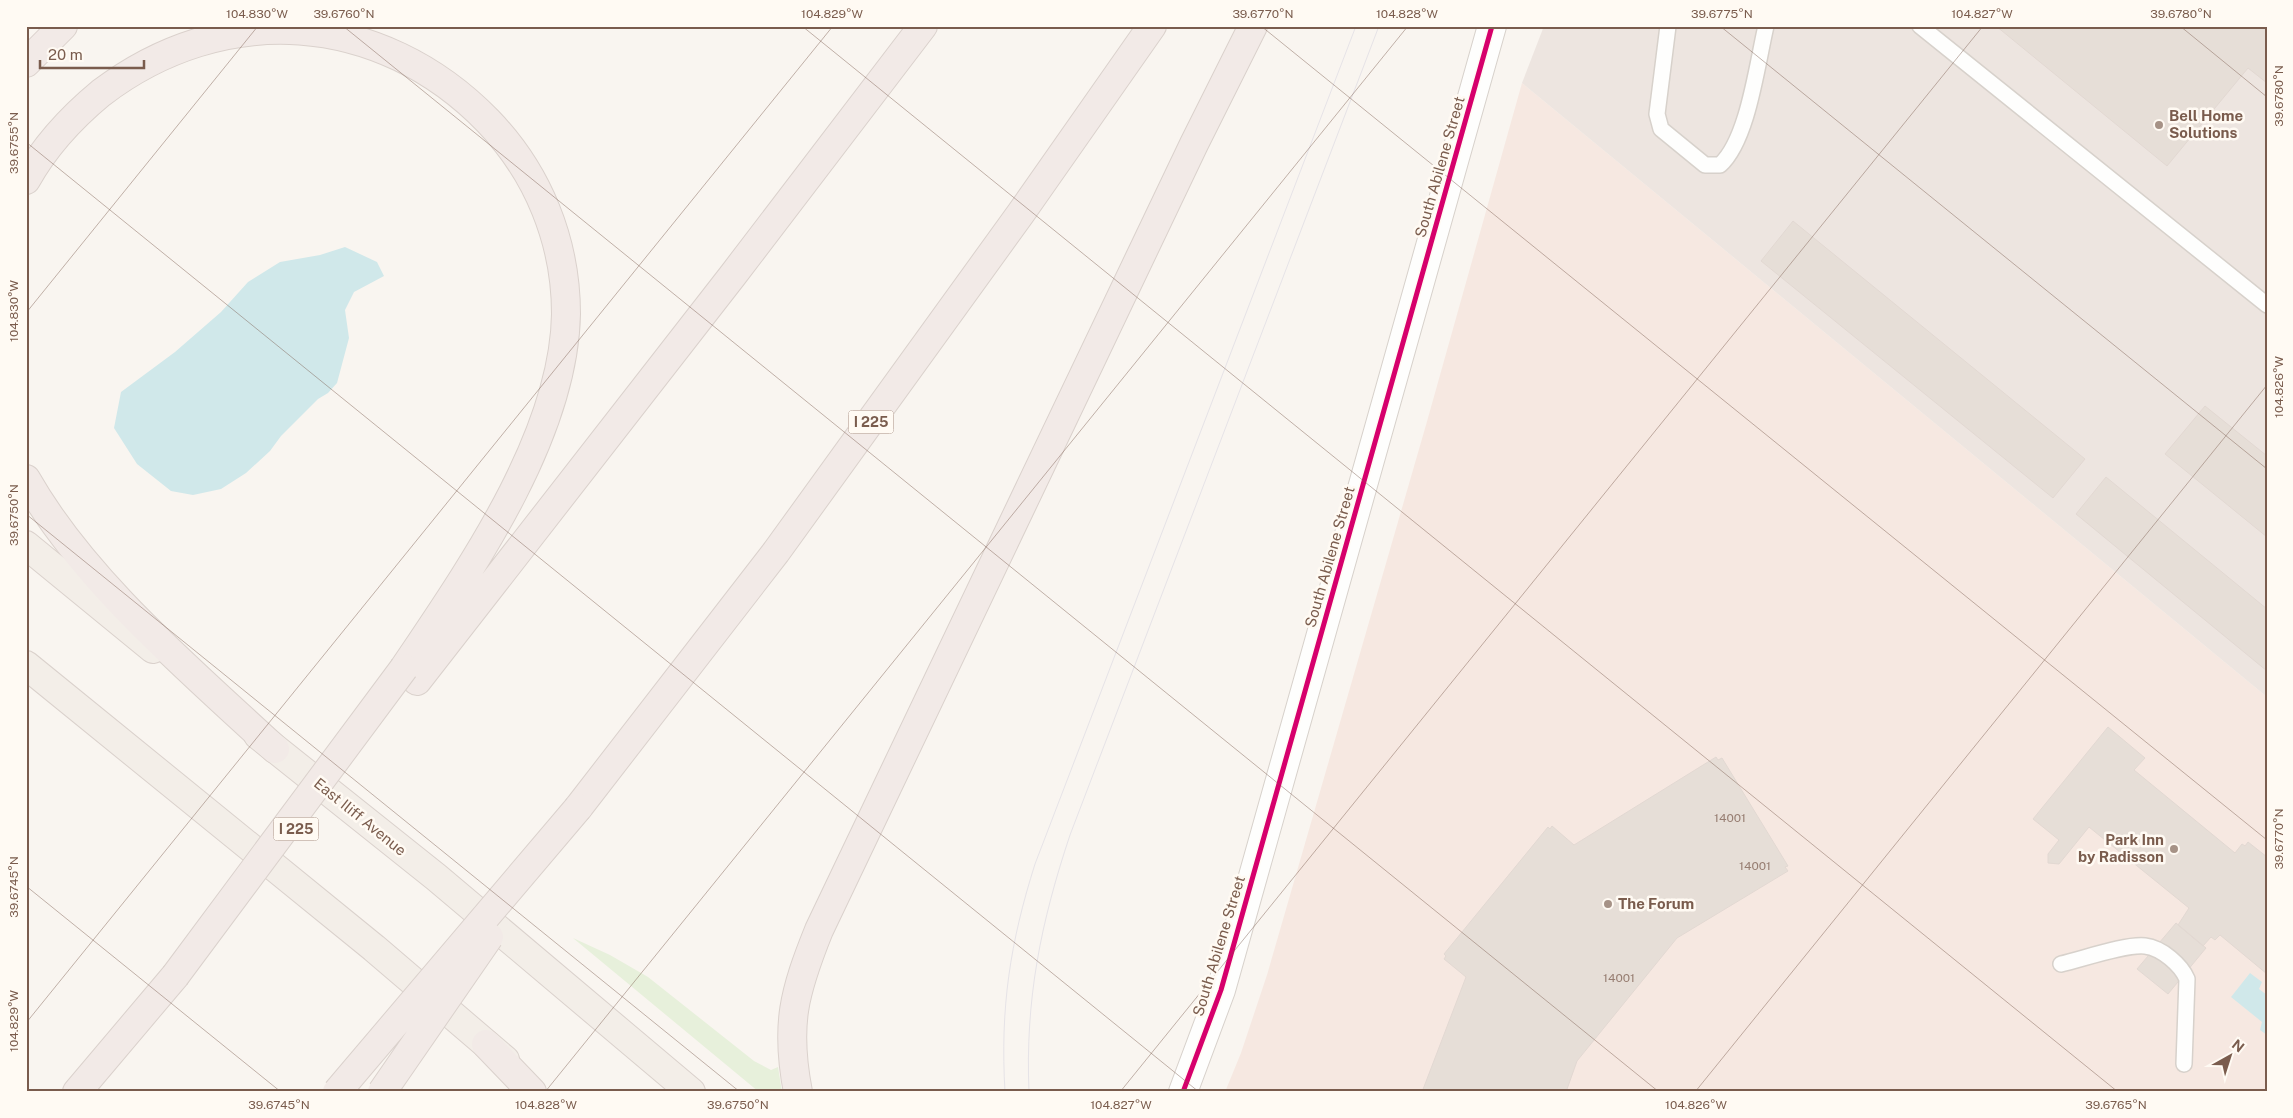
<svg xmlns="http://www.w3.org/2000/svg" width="2293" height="1118" font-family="'Public Sans',sans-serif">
	<rect width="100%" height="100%" fill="#f9f5f0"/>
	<!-- commercial -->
	<path fill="#f6e8e1" d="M1522,83L2267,697V1092H1225L1241,1053L1267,975L1426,425Z"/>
	<!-- industrial -->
	<path fill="#ede5e0" d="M1544,26H2267V697L1522,83Z"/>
	<!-- green -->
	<path fill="#e7f0db" d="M573,938L610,955L648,977L754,1061L771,1070L778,1067L782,1092H759Z"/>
	<!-- water -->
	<path fill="#d0e8ea" d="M345,247L377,262L384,276L354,292L345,310L349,338L337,383L328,393L318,399L281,436L270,451L246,473L221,489L193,495L171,491L137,464L114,428L121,392L175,352L221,312L248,282L280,262L320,255Z
		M2250,973L2262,982L2259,989L2267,995V1035L2260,1030L2262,1022L2231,997Z"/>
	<!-- building -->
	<path fill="#e6ded7" stroke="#e2d8d2" d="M1996,26H2267V83L2248,68L2167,166Z
		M1793,221L2085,459L2053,498L1761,261Z
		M2205,406L2267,456V537L2165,454Z
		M2106,477L2267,609V671L2076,514Z
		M2108,727L2145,758L2134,770L2235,853L2242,844L2245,846L2248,842L2267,857V974L2220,935L2215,940L2211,937L2203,946L2178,925L2189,908L2089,827L2059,864L2048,863V854L2059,840L2033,819Z
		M1716,757L1718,760L1722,758L1788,866L1785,867L1788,871L1677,938L1577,1061L1566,1092H1422L1466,977L1444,959L1446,956L1444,954L1548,827L1550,829L1552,826L1574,845Z
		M2176,923L2206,948L2168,994L2137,969Z"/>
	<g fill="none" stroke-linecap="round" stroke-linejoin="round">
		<defs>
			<path id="service" d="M1668,26L1657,114L1661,129L1705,165H1720C1748,140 1757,64 1766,26
				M1920,26L2267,305
				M2061,964C2083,959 2125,944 2145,946C2162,948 2181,965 2187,979L2184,1064"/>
			<path id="tertiary" d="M1183,1092L1221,990L1492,26"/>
			<path id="primary" d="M26,545L153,649
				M26,665L374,948L505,1060
				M258,735L436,877L691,1092"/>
			<path id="motorway" d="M26,63L63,26
				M26,180C45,146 72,117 101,93C223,0 380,10 488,121C538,173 566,241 566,314C564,436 470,570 404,668
				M26,479C84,581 189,669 275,749
				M417,681L733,275L923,26
				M578,808L776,552L1021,213L1152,26
				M486,1044L532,1092
				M77,1092L175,976
				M798,1092C785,1025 794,992 819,930L1194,144L1253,26"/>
		</defs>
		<!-- service casing -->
		<use href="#service" stroke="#d7d1cb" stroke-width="18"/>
		<!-- tertiary casing -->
		<use href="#tertiary" stroke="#d7d1cb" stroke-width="30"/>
		<!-- primary casing -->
		<use href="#primary" stroke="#dad1cc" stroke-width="30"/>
		<!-- motorway casing -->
		<use href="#motorway" stroke="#dad1cc" stroke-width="30"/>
		<!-- service -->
		<use href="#service" stroke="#fefefd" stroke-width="15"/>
		<!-- tertiary -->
		<use href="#tertiary" stroke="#fefefd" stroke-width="28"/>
		<!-- primary -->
		<use href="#primary" stroke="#f3eee8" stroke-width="28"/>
		<!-- motorway -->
		<use href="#motorway" stroke="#f2eae7" stroke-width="28"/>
		<!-- tram -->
		<path stroke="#e6e3e7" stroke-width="1" d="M1005,1092C1000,1008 1010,943 1035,864L1356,26
			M1029,1092C1025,999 1041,922 1070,835L1379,26"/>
		<defs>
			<path id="motorway-bridge" d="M175,976L404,668
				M337,1092L578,808
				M382,1092L489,937"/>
		</defs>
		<!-- motorway-bridge casing -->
		<use href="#motorway-bridge" stroke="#dad1cc" stroke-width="30" stroke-linecap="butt"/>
		<!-- motorway-bridge -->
		<use href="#motorway-bridge" stroke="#f2eae7" stroke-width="28"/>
		<defs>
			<path id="cycleway" d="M1183,1092L1221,990L1492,26"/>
		</defs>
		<!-- cycleway casing -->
		<use href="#cycleway" stroke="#fffaf3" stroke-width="8"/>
		<!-- cycleway -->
		<use href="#cycleway" stroke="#d6006c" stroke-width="5"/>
	</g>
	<!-- ticks -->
	<path fill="none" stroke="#7a5c4d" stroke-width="1" stroke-opacity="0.45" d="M343,26L1659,1092M802,26L2118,1092M1261,26L2267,840M1720,26L2267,469M2180,26L2267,97M26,142L1199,1092M26,313L258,26M26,514L740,1092M26,886L281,1092M26,1023L833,26M545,1092L1408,26M1120,1092L1983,26M1695,1092L2267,385"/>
	<!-- markers -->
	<g fill="#a69286" stroke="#fffaf3" stroke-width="2">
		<circle cx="2159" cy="125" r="5"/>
		<circle cx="2174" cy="849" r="5"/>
		<circle cx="1608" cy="904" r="5"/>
	</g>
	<g text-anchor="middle" stroke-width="5" stroke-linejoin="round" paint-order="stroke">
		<!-- number labels -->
		<g font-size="12" fill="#977e72">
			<text x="1730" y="822">14001</text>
			<text x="1755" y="870">14001</text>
			<text x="1619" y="982">14001</text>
		</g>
		<!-- shield labels -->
		<g fill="#fffaf3" stroke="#a28b7f" stroke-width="1">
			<rect x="848.5" y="410.5" width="45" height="23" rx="4"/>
			<rect x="273.5" y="817.5" width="45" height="23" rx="4"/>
		</g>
		<g font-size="14" font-weight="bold" fill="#7a5c4d">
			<text x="871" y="427">I 225</text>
			<text x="296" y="834">I 225</text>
		</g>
		<!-- poi labels -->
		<g font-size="15" font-weight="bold" fill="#7a5c4d" stroke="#fffaf3" text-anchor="start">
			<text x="2169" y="121">Bell Home<tspan x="2169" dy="17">Solutions</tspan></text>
			<text x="2164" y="845" text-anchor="end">Park Inn<tspan x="2164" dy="17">by Radisson</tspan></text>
			<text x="1618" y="909">The Forum</text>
		</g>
		<!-- street labels -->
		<g font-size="15" fill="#7a5c4d" stroke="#fffaf3">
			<text transform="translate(1440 167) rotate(-74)" y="5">South Abilene Street</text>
			<text transform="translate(1330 557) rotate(-74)" y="5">South Abilene Street</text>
			<text transform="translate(360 817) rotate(39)" y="5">East Iliff Avenue</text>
			<text transform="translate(1219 946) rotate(-73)" y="5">South Abilene Street</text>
		</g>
	</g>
	<!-- border -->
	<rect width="2293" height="1118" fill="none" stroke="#fffaf3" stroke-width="55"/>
	<!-- north arrow -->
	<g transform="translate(2230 1056) rotate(39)" stroke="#fffaf3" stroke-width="4" paint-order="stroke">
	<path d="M0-4L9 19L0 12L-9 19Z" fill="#7a5c4d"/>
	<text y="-8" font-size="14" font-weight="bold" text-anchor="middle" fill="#7a5c4d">N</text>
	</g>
	<!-- scale -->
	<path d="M40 60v8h104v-8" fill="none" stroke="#7a5c4d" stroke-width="2.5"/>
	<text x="48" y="60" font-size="15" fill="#7a5c4d" stroke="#fffaf3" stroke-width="4" paint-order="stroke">20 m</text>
	<rect x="28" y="28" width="2238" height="1062" fill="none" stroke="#7a5c4d" stroke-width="2"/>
	<g font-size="12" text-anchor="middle" fill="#7a5c4d">
		<text x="257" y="18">104.830°W</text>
		<text x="344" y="18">39.6760°N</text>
		<text x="832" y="18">104.829°W</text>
		<text x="1263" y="18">39.6770°N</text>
		<text x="1407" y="18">104.828°W</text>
		<text x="1722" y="18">39.6775°N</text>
		<text x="1982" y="18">104.827°W</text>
		<text x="2181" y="18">39.6780°N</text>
		<text transform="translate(2279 96) rotate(-90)" y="4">39.6780°N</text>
		<text transform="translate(14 143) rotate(-90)" y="4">39.6755°N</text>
		<text transform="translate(14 311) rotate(-90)" y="4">104.830°W</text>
		<text transform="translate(2279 387) rotate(-90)" y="4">104.826°W</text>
		<text transform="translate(14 515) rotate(-90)" y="4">39.6750°N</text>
		<text transform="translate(2279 839) rotate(-90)" y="4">39.6770°N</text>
		<text transform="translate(14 887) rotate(-90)" y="4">39.6745°N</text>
		<text transform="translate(14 1021) rotate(-90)" y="4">104.829°W</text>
		<text x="279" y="1109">39.6745°N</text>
		<text x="546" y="1109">104.828°W</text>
		<text x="738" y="1109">39.6750°N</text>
		<text x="1121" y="1109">104.827°W</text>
		<text x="1696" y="1109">104.826°W</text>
		<text x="2116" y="1109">39.6765°N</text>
	</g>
</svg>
